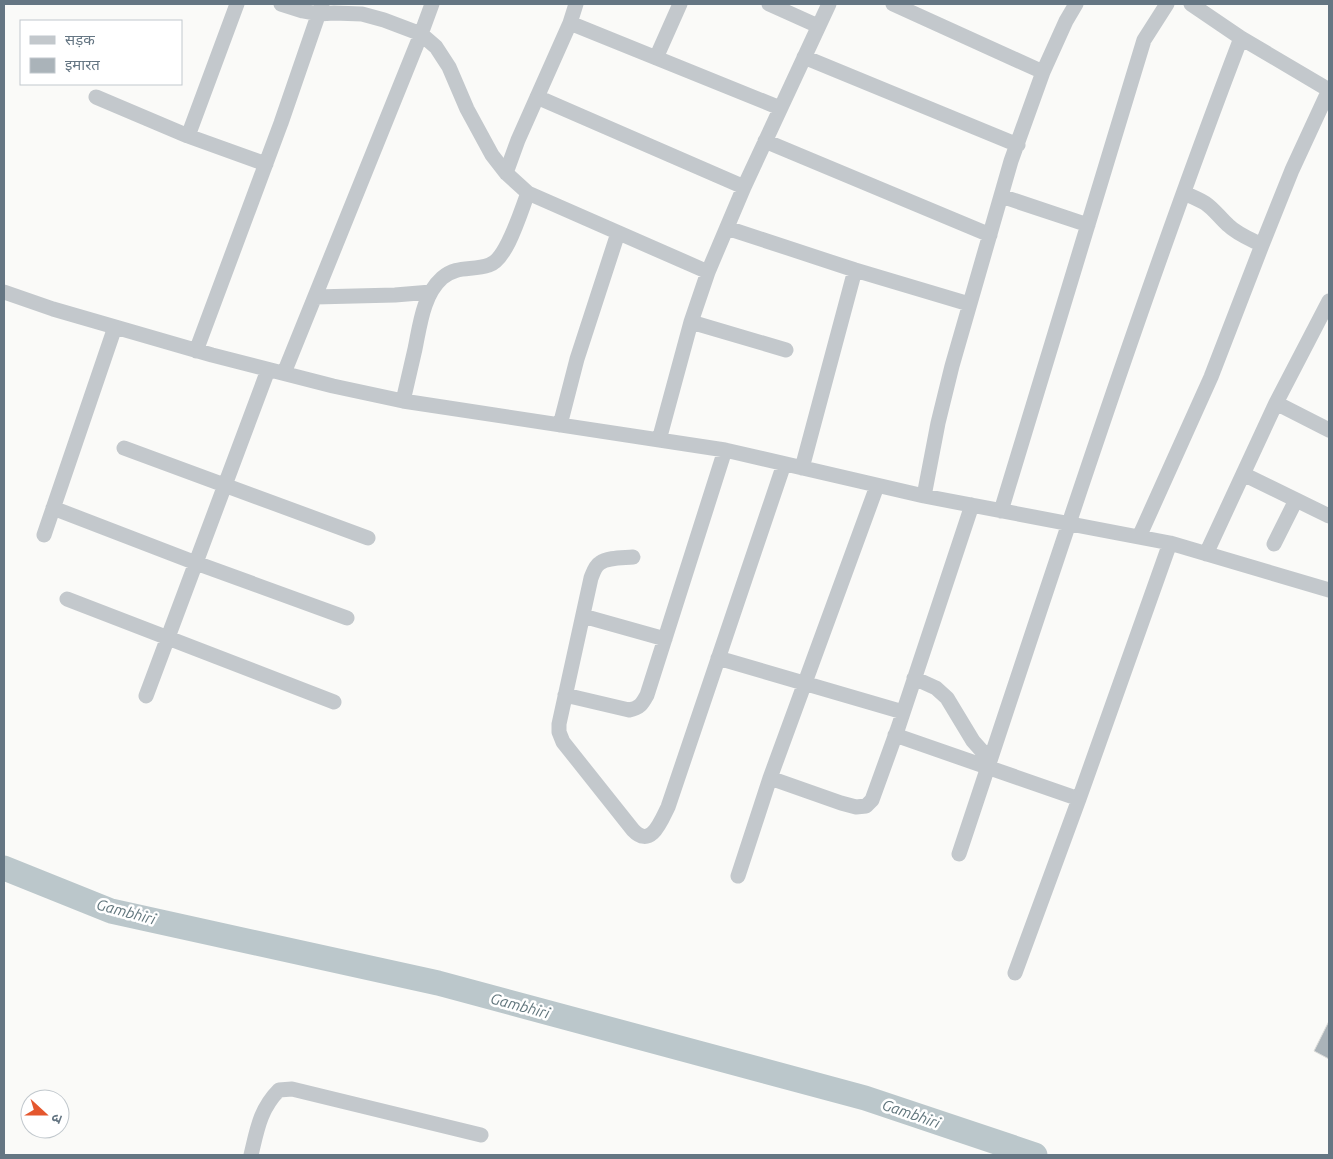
<svg xmlns="http://www.w3.org/2000/svg" width="1333" height="1159" font-family="Ubuntu,'Noto Sans Devanagari',sans-serif">
	<rect width="100%" height="100%" fill="#fafaf8"/>
	<g fill="none" stroke-linecap="round" stroke-linejoin="round">
		<!-- river -->
		<path stroke="#bbc7cb" stroke-width="25" d="M4,868L111,911L438,983L865,1098L1035,1155"/>
	</g>
	<!-- building -->
	<path fill="#aab3b9" stroke="#dcdcda" d="M1329,1021V1059L1314,1051Z"/>
	<g fill="none" stroke-linecap="round" stroke-linejoin="round">
		<!-- minor -->
		<path stroke="#c3c8cc" stroke-width="15" d="M281,4L303,11L319,14L334,13L362,14L384,20L421,34L436,47L449,67L467,109L492,155L506,173L528,193
			M769,4L818,26
			M893,4L1043,72
			M1191,4L1241,38L1329,90
			M570,23L780,108
			M804,57L1018,145
			M656,58L680,4
			M96,97L188,136L266,164
			M537,97L744,187
			M188,136L237,4
			M765,141L990,235
			M506,173L518,140L570,23L576,4
			M1184,193C1191,196 1198,199 1205,203C1214,209 1220,218 1228,225C1237,234 1250,239 1262,245
			M1001,196L1088,225
			M727,228L855,270L969,304
			M4,292L53,309L212,355L333,386L403,401L725,450L924,496L1170,543L1329,590
			M315,297L395,295L431,292
			M691,322L786,350
			M196,351L281,123L322,4
			M284,373L421,34L432,4
			M403,401C407,384 411,366 415,349C420,325 423,295 442,278C457,265 472,271 489,265C507,260 521,210 528,193L708,272L744,187L829,4
			M1276,403L1329,430
			M560,425L577,359L618,233
			M659,440L691,322L708,272
			M124,448L368,538
			M802,468L855,270
			M1243,474L1329,516
			M924,496L938,423L952,366L1011,161L1043,72L1066,21L1076,4
			M53,508L196,563L347,618
			M1001,511L1144,40L1167,4
			M44,535L115,327
			M1139,537L1211,377L1262,245L1292,170L1329,90
			M1274,544L1296,500
			M1206,554L1276,403L1329,301
			M633,557C624,558 608,557 600,563C595,566 593,573 591,578L559,724V732L563,742L633,830C651,849 661,821 668,807L784,464
			M67,599L334,702
			M583,616L665,639
			M718,658L903,712
			M914,678L936,688L947,698L973,741L981,750L991,757
			M565,695L629,710C640,708 642,704 647,695L725,450
			M146,696L268,370
			M895,735L1079,799
			M770,778L841,803L856,807L866,806L872,800L898,728L972,505
			M959,854C1050,581 1138,307 1241,38
			M738,876L770,778L877,486
			M1015,973L1079,799L1170,543
			M251,1155C257,1130 260,1109 279,1090L292,1089L481,1135"/>
	</g>
	<g text-anchor="middle" stroke-width="5" stroke-linejoin="round" paint-order="stroke">
		<!-- water labels -->
		<g font-size="15" font-style="italic" fill="#60757c" stroke="#fff">
			<text transform="translate(126 912) rotate(15)" y="5">Gambhiri</text>
			<text transform="translate(520 1006) rotate(15)" y="5">Gambhiri</text>
			<text transform="translate(911 1114) rotate(19)" y="5">Gambhiri</text>
		</g>
	</g>
	<!-- border -->
	<rect width="1333" height="1159" fill="none" stroke="#657683" stroke-width="10"/>
	<!-- legend -->
	<rect x="20" y="20" width="162" height="65" fill="#ffffff" stroke="#c1c8cd"/>
	<rect x="30" y="36" width="25" height="8" fill="#c3c8cc" stroke="#c1c8cd"/>
	<text x="65" y="45" font-size="15" fill="#657683">सड़क</text>
	<rect x="30" y="58" width="25" height="15" fill="#aab3b9" stroke="#c1c8cd"/>
	<text x="65" y="70" font-size="15" fill="#657683">इमारत</text>
	<!-- north arrow -->
	<g transform="translate(45 1114) rotate(111)"><circle r="24" fill="#ffffff" stroke="#c1c8cd"/>
	<path d="M0-4L9 19L0 12L-9 19Z" fill="#e4572e"/>
	<text y="-8" font-size="14" font-weight="bold" text-anchor="middle" fill="#657683">उ</text>
	</g>
</svg>
